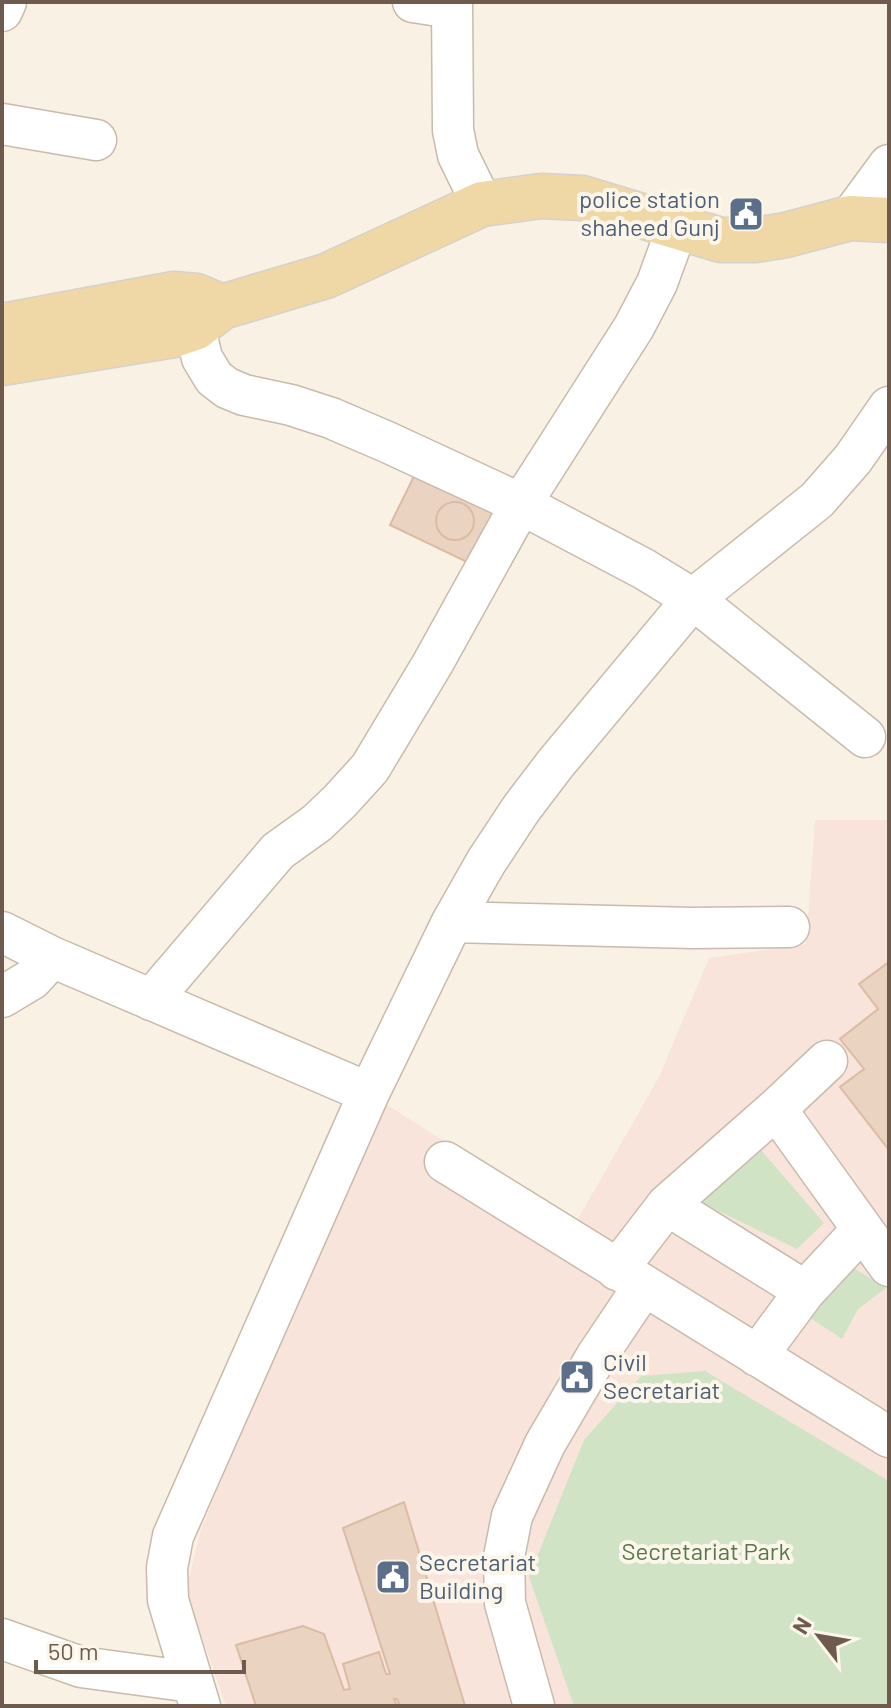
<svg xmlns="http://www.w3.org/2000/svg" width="891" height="1708" font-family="Barlow,sans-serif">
	<rect width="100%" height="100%" fill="#f9f2e4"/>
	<!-- commercial -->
	<path fill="#f8e4da" d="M815,820H889V1706H226L186,1590L201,1529L356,1158L384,1103L575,1224L659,1077L709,958L806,944Z"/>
	<!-- green -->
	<path fill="#d0e4c5" d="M754,1142L824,1223L797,1249L694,1199Z
		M852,1267L886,1288L858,1309L842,1339L809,1317Z
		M705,1371L889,1481V1706H574L529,1577L584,1440L641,1376Z"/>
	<!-- building -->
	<path fill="#ead3c0" stroke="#dbbba3" stroke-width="2" d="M421,462L501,500L471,564L390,525Z
		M436 521a19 19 0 1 1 38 0a19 19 0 1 1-38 0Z
		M889,962V1150L840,1087L864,1069L840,1039L878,1009L859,984Z
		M404,1502L465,1706H400L397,1699H394L397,1706H256L236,1645L303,1626L324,1634L344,1690L350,1689L343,1664L379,1652L386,1674H390L343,1528Z"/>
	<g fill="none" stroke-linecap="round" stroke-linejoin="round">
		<defs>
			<path id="minor" d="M413,2L452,8
				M452,2L453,130L458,155L482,204
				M2,11L6,2
				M2,124L96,140
				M850,218L889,165
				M195,328L202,358L214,378L227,388L244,395L291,405L331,418L387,442L521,504L644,569L693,599L865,737
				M452,922L693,928L789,927
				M2,932L52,957L369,1093
				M2,997L32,979L52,957
				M151,1000L278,851L317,823L340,801L370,768L433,663L521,504L634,327L657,283L677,228
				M776,1109L827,1061
				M445,1162L889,1437
				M667,1205L805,1291
				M617,1270L667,1205L776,1109L889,1266
				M757,1356L805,1291L861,1231
				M2,1639L81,1667L192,1682
				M200,1706L168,1600L167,1568L173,1536L369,1093L452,922L486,862L521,809L556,763L693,599L817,500L853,459L889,407
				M534,1706L505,1603L504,1557L512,1516L545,1444L596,1357L643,1287"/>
			<path id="major" d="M2,326L173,294L196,296L222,307
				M2,363L174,335L195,328L222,307L326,276L482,204L541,196L582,198L721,240H755L786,235L850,218L889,220"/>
		</defs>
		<!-- minor casing -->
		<use href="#minor" stroke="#c8baac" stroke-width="43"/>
		<!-- major casing -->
		<use href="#major" stroke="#d6d1cd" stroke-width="47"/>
		<!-- minor -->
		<use href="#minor" stroke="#fff" stroke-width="40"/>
		<!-- major -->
		<use href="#major" stroke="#efd8a5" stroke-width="44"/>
	</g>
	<!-- icons -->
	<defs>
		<symbol id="civic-square" viewBox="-11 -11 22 22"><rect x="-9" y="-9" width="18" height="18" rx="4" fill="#5c6f8a" stroke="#fcf6ea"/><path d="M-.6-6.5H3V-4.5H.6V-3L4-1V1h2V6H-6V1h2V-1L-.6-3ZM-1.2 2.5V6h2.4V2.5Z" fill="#fff"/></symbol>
	</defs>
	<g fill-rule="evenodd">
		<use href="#civic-square" x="726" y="194" width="40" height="40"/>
		<use href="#civic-square" x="557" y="1357" width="40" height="40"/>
		<use href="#civic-square" x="373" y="1557" width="40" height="40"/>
	</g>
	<g text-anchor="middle" stroke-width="8" stroke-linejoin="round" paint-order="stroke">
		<!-- service labels -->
		<g font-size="24" fill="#4e5e75" stroke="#fcf6ea" text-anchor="start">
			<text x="720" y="208" text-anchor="end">police station<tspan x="720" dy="28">shaheed Gunj</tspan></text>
			<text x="603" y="1371">Civil<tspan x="603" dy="28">Secretariat</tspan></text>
			<text x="419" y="1571">Secretariat<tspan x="419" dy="28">Building</tspan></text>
		</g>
		<!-- park labels -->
		<g font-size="24" fill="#55784a" stroke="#fcf6ea">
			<text x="706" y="1560">Secretariat Park</text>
		</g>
	</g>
	<!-- border -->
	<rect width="891" height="1708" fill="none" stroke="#6e5b4d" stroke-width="8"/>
	<!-- north arrow -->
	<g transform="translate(819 1636) rotate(301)" stroke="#fcf6ea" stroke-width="6" paint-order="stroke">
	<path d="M0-6L14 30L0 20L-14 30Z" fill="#6e5b4d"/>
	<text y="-12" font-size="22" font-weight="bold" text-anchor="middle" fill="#6e5b4d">N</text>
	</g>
	<!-- scale -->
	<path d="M36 1660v12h208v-12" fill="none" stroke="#6e5b4d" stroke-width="4"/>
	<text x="48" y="1660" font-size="24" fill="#6e5b4d" stroke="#fcf6ea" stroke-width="6" paint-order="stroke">50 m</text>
</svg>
